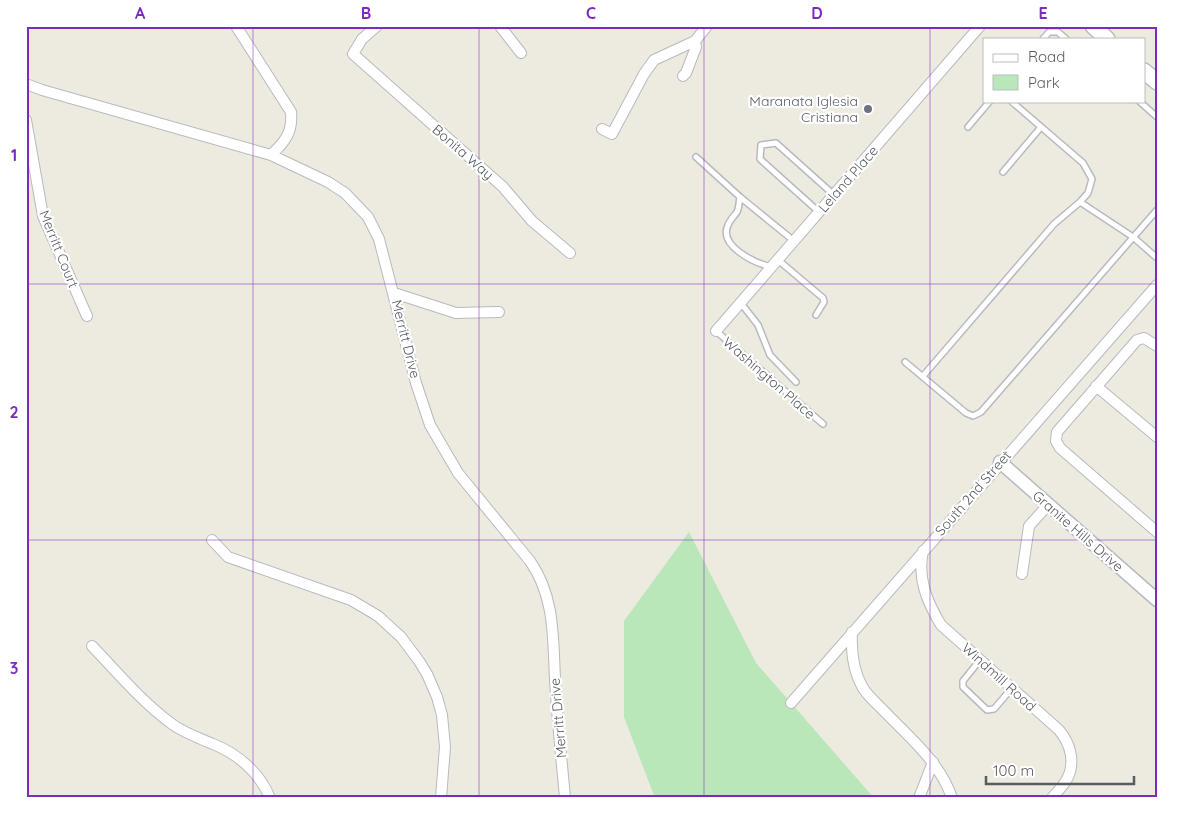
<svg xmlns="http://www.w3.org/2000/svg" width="1183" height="824" font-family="Quicksand,sans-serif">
	<rect width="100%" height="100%" fill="#edeadf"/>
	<!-- green -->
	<path fill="#b9e7b9" d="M689,532L756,663L874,798H655L624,717V621Z"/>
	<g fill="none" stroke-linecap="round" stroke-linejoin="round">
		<defs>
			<path id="service" d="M1043,39L1049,32H1058L1066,39
				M1139,101L1157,117
				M968,127L990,101
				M696,157L740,197L794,241
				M1003,172L1041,127
				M740,197C739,202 739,208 737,212C734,216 730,220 728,225C718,246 755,263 771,267
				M1080,202L1133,237L1157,258
				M819,212L760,159L761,145L776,143L834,195
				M778,260L823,298L824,302L816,315
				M740,302L758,325L770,355L796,382
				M716,331L823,424
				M905,362L966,413L973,416L981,412L1157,210
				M923,376L1054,224L1080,202L1088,193L1092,179L1083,163L1011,101
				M980,660L963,681V687L987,710L994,709L1012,688"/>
			<path id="minor" d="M236,26L291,112C293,132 285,142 271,155
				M377,26L362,39L353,54L503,187L532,221L570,253
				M500,26L521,53
				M683,76L686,73L696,47L695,41L707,26
				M26,84L42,90L271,155L328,182L345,193L368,217L379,239L416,383L430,425L458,473L530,561C558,601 552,648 556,694C558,729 562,763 565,798
				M26,120L43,216L87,316
				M602,129L612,134L644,74L654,60L695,41
				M394,293L456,313L499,312
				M716,331L980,26
				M1157,346L1144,338L1137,340L1057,432L1056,441L1060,448L1157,532
				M1096,386L1157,437
				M212,540L228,557L351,600L378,616L401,637L419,661L427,674L437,697L442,715L445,747L441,798
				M923,551C917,578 927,602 941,625L1059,730C1070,743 1076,762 1067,779C1063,786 1057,792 1052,798
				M1022,574L1029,526L1048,505
				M852,632C851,651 853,671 863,688C868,696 877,704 884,711C909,737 940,762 952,798
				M92,646C118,673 142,702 172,724C184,733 199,738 213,744C238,754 260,773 270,798
				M791,703L1157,285
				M919,798L933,762"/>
			<path id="tertiary" d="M1000,462L1157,600"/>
			<path id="secondary" d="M1093,26L1107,39
				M1144,71L1157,82"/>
		</defs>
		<!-- service casing -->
		<use href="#service" stroke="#b7bac0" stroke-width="8"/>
		<!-- minor casing -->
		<use href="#minor" stroke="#b7bac0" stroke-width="12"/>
		<!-- tertiary casing -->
		<use href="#tertiary" stroke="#b7bac0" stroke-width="15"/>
		<!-- secondary casing -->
		<use href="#secondary" stroke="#b8bcc3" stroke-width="18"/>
		<!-- service -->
		<use href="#service" stroke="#fff" stroke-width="5"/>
		<!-- minor -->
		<use href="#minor" stroke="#fff" stroke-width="10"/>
		<!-- tertiary -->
		<use href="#tertiary" stroke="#fff" stroke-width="12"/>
		<!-- secondary -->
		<use href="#secondary" stroke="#fff" stroke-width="15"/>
	</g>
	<!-- grid -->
	<path fill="none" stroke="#7b2cbf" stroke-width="1" stroke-opacity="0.55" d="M253,26V798M479,26V798M704,26V798M930,26V798M26,284H1157M26,540H1157"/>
	<!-- markers -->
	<circle fill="#6b7280" stroke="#fff" stroke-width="2" cx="868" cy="109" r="5"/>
	<g text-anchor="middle" stroke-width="4.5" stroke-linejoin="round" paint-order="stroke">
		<!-- worship labels -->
		<g font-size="14" fill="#5b616d" stroke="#fff" text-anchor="end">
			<text x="858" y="106">Maranata Iglesia<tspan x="858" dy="16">Cristiana</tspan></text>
		</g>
		<!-- street labels -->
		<g font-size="14" fill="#585c62" stroke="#fff">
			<text transform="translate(463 152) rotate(41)" y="5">Bonita Way</text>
			<text transform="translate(848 179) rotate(-49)" y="5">Leland Place</text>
			<text transform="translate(59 249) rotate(68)" y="5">Merritt Court</text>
			<text transform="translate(406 339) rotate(76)" y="5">Merritt Drive</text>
			<text transform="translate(769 378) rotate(41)" y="5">Washington Place</text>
			<text transform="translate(973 493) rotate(-49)" y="5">South 2nd Street</text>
			<text transform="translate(1078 531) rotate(41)" y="5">Granite Hills Drive</text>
			<text transform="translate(999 677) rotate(42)" y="5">Windmill Road</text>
			<text transform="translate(558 718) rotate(-95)" y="5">Merritt Drive</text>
		</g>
	</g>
	<!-- border -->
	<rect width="1183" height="824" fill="none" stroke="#ffffff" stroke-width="55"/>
	<!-- legend -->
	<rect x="983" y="38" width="162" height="65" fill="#ffffff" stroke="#bcbec0"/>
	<rect x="993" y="54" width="25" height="8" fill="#ffffff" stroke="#bcbec0"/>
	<text x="1028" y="62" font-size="15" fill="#585c62">Road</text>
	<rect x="993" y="75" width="25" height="15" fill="#b9e7b9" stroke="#bcbec0"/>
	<text x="1028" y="88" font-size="15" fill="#585c62">Park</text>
	<!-- scale -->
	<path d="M986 776v8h148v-8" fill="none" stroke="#585c62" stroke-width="2.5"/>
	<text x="993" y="776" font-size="15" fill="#585c62" stroke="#ffffff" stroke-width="4" paint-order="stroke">100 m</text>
	<rect x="28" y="28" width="1128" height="768" fill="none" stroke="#7b2cbf" stroke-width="2"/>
	<g font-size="16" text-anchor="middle" font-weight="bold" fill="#7b2cbf">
		<text x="140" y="19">A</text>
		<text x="366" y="19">B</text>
		<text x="591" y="19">C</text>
		<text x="817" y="19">D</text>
		<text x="1043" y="19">E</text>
		<text x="14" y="161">1</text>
		<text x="14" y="418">2</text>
		<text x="14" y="674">3</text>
	</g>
</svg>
